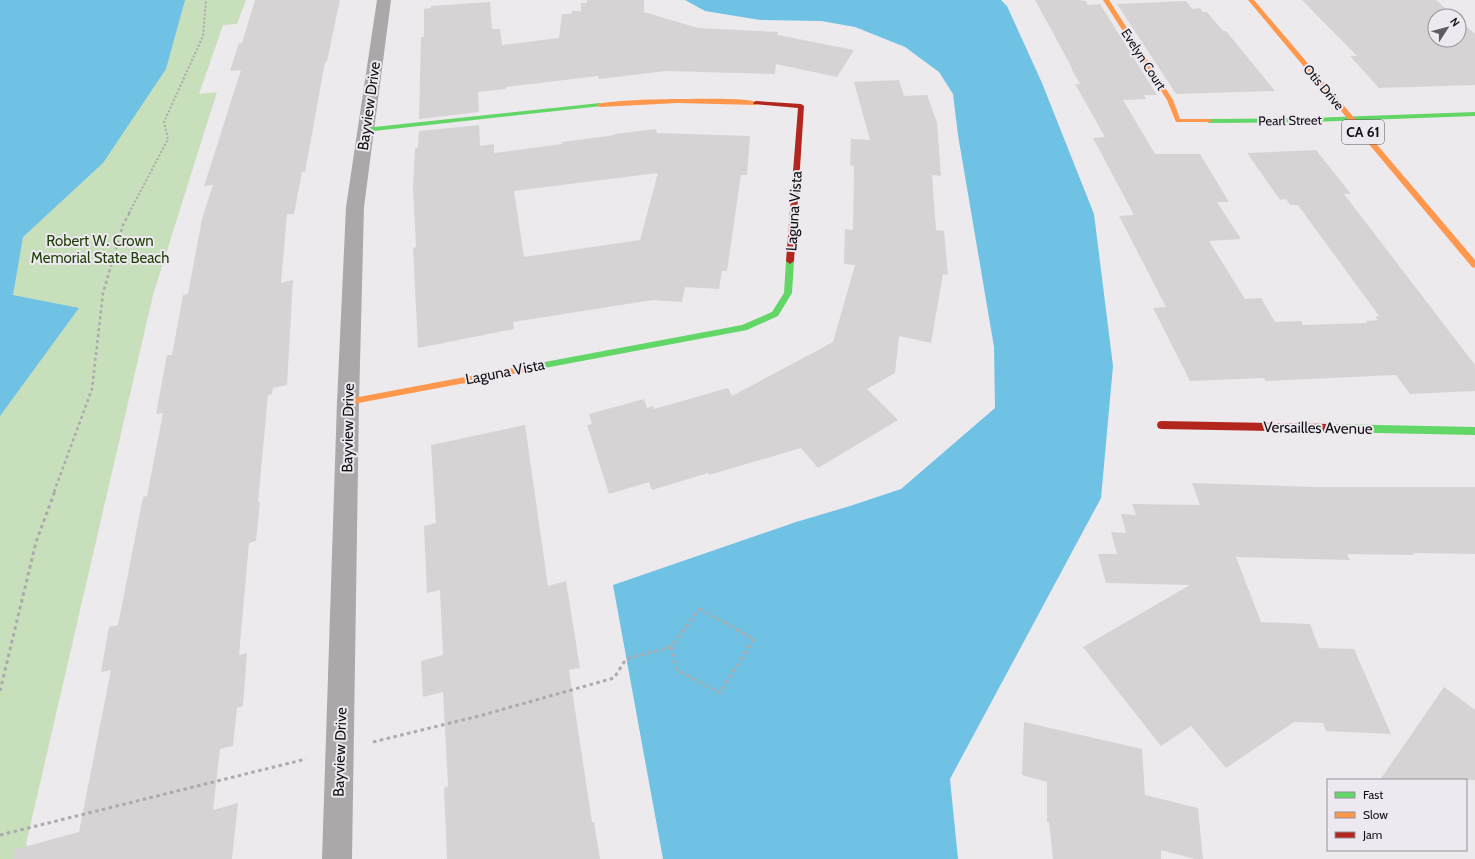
<svg xmlns="http://www.w3.org/2000/svg" width="1475" height="859" font-family="Cabin,sans-serif">
	<rect width="100%" height="100%" fill="#edeaee"/>
	<!-- green -->
	<path fill="#c8dfbc" d="M0,0H246L237,24L223,25L199,94L217,92L153,295L26,844H27L24,859H0Z"/>
	<!-- water -->
	<path fill="#70c2e5" d="M0,0H185L166,69L103,163L23,237L13,295L79,308L0,416Z
		M685,0H1001L1007,6L1042,83L1094,214L1113,366L1101,498L950,779L958,859H663L613,585L796,522L850,506L901,489L995,408L994,347L958,135L953,94L939,72L905,47L855,27L821,21L760,20L705,11Z"/>
	<!-- building -->
	<path fill="#d6d3d5" fill-rule="evenodd" d="M255,0H340L327,61L325,62L305,172H302L294,214H287L281,283L293,280L287,385L273,388L272,394L268,395L258,502H260L256,541L249,543L239,655L247,653L243,706L237,708L233,746L220,749L213,810L238,803L232,859H14L13,850L79,832L111,670L101,672L109,627L118,625L143,497L147,496L163,413L156,414L167,355H172L183,295L188,294L202,219L213,185L204,186L241,70L230,71L239,43H242Z
		M587,0H644V12L698,28L778,32V35L854,50L837,77L776,64L775,74L666,71L599,79L598,76L506,87V89L478,92L479,112L419,119L421,37H424V9L431,8V6L490,2L492,29H500L502,45L559,38L562,14H571L572,11H581V3H587Z
		M1035,0H1079L1086,1L1088,5L1100,4L1157,95H1144L1146,99L1123,100L1155,154H1200L1229,202H1217L1241,239L1209,241L1245,299L1261,298L1275,322L1301,321L1303,325L1367,323L1366,321L1378,320L1375,317L1379,316L1298,205H1290L1286,199L1280,200L1247,153L1316,150L1351,194H1344L1475,365V391L1410,394L1396,375L1266,381L1264,378L1190,381L1153,308L1166,307L1119,216L1134,215L1093,138L1105,137L1075,84H1080L1071,68H1072Z
		M1302,0H1436L1454,16H1435V40H1459V20L1475,34V85L1379,88L1350,56H1357Z
		M1186,1L1192,9L1200,8L1203,12H1207L1223,31H1226L1275,91L1176,94L1117,4Z
		M899,80L904,96L927,95L937,123L941,176L932,175L936,230L944,231L948,275L943,274L931,343L899,336L895,373L867,389L898,420L818,468L801,448L709,475L708,473L652,490L649,482L609,494L587,425L592,424L589,414L644,399L647,408L653,406L654,409L728,388L732,396L833,342L855,265L844,264L845,229L853,230L854,166L850,165L851,139L870,140L854,82Z
		M479,125L480,146L494,144V153L562,144V142L615,135V134L656,129L657,133L750,136L747,175H741L727,271H722L719,289L685,287L682,302L653,300L513,322L514,329L418,348L413,248L416,247L413,188L415,148H418L419,131ZM658,173L640,240L524,257L514,191Z
		M525,425L548,586L566,581L580,668L569,670L592,822H594L600,859H447L444,788L448,786L443,692L423,697L421,661L443,655L440,590L427,593L424,526L436,523L431,445Z
		M1192,483L1315,487H1475V554L1413,553L1414,555L1347,554L1350,560L1236,557L1261,622L1310,624L1319,648L1354,649L1391,734L1326,731L1323,723L1294,722L1226,768L1191,726L1161,746L1083,647L1190,585L1106,583L1098,554H1117L1111,532L1126,533L1121,514L1136,515L1132,504L1200,505Z
		M1444,687L1475,710V780H1380Z
		M1024,722L1142,749L1145,795L1198,808L1203,859H1195L1161,850V859H1053L1049,822H1047V782L1022,775Z"/>
	<g fill="none" stroke-linecap="round" stroke-linejoin="round">
		<!-- path-far2 -->
		<path stroke="#acaaac" stroke-width="2" stroke-dasharray="2 2" stroke-linecap="butt" d="M129,213L168,139L164,122L203,36L206,0"/>
		<!-- path-far1 -->
		<path stroke="#acaaac" stroke-width="2.5" stroke-dasharray="3 3" stroke-linecap="butt" d="M54,492L92,389L103,293L123,225L130,212"/>
		<!-- path -->
		<path stroke="#acaaac" stroke-width="3" stroke-dasharray="3.5 3.5" stroke-linecap="butt" d="M699,609L754,639L720,693L677,670L671,647Z
			M0,691L36,542L55,491
			M373,742L479,716L614,678L626,659L671,647
			M0,835L306,759"/>
		<!-- street -->
		<path fill="#aaa8a8" fill-rule="evenodd" d="M377,0H391L364,207L359,402L352,859H322L337,402L346,207Z"/>
		<!-- fast -->
		<path fill="#63d668" fill-rule="evenodd" d="M600,103L602,104V106L365,132L362,130L365,128Z
			M1475,112V116L1310,122L1209,123L1206,121L1209,119L1310,118Z
			M790,258L794,261L792,293L778,316L747,330L534,370L530,367L534,364L742,325L772,312L784,293L786,261Z
			M1332,424L1475,427V435L1332,432L1329,431L1328,428L1329,425Z"/>
		<!-- slow -->
		<path fill="#ff974d" fill-rule="evenodd" d="M1103,0H1109L1173,100L1180,119H1209L1211,120V122H1176L1167,100Z
			M1248,0H1254L1475,260V268L1472,267Z
			M678,99C691,99 751,97 759,103L756,105L678,103L600,107L597,105C604,100 664,99 678,99Z
			M534,364L538,367L534,370L348,405L345,404L344,402L345,400L348,399Z"/>
		<!-- jam -->
		<path fill="#b3261e" fill-rule="evenodd" d="M756,101L801,104L804,106L794,261L790,264L786,261L798,108L754,104L753,103Z
			M1161,421L1332,424L1335,425L1336,428L1335,431L1332,432L1161,429L1158,428L1157,425L1158,422Z"/>
	</g>
	<g text-anchor="middle" stroke-width="4" stroke-linejoin="round" paint-order="stroke">
		<!-- far-street labels -->
		<g font-size="13" fill="#121013" stroke="#eee8f0">
			<text transform="translate(1144 59) rotate(57)" y="5">Evelyn Court</text>
			<text transform="translate(1324 87) rotate(50)" y="5">Otis Drive</text>
			<text transform="translate(1290 120) rotate(-1)" y="5">Pearl Street</text>
		</g>
		<!-- shield labels -->
		<rect fill="#eee8f0" stroke="#545155" stroke-width="1" x="1342" y="120" width="42" height="24" rx="3"/>
		<g font-size="14" font-weight="bold" fill="#121013">
			<text x="1363" y="137">CA 61</text>
		</g>
		<!-- street labels -->
		<g font-size="15" fill="#121013" stroke="#eee8f0">
			<text transform="translate(369 106) rotate(-82)" y="5">Bayview Drive</text>
			<text transform="translate(794 211) rotate(-86)" y="5">Laguna Vista</text>
			<text transform="translate(505 372) rotate(-11)" y="5">Laguna Vista</text>
			<text transform="translate(348 428) rotate(-89)" y="5">Bayview Drive</text>
			<text transform="translate(1318 428) rotate(1)" y="5">Versailles Avenue</text>
			<text transform="translate(340 752) rotate(-88)" y="5">Bayview Drive</text>
		</g>
		<!-- park labels -->
		<g font-size="15" fill="#1d3f04" stroke="#eee8f0">
			<text x="100" y="246">Robert W. Crown<tspan x="100" dy="17">Memorial State Beach</tspan></text>
		</g>
	</g>
	<!-- legend -->
	<rect x="1327" y="779" width="140" height="72" fill="#eee8f0" stroke="#969298"/>
	<rect x="1335" y="792" width="20" height="6" fill="#63d668" stroke="#969298"/>
	<text x="1363" y="799" font-size="12" fill="#121013">Fast</text>
	<rect x="1335" y="812" width="20" height="6" fill="#ff974d" stroke="#969298"/>
	<text x="1363" y="819" font-size="12" fill="#121013">Slow</text>
	<rect x="1335" y="832" width="20" height="6" fill="#b3261e" stroke="#969298"/>
	<text x="1363" y="839" font-size="12" fill="#121013">Jam</text>
	<!-- north arrow -->
	<g transform="translate(1447 28) rotate(54)"><circle r="19" fill="#eee8f0" stroke="#969298"/>
	<path d="M0-3L7 15L0 10L-7 15Z" fill="#5f5c60"/>
	<text y="-6" font-size="11" font-weight="bold" text-anchor="middle" fill="#121013">N</text>
	</g>
</svg>
